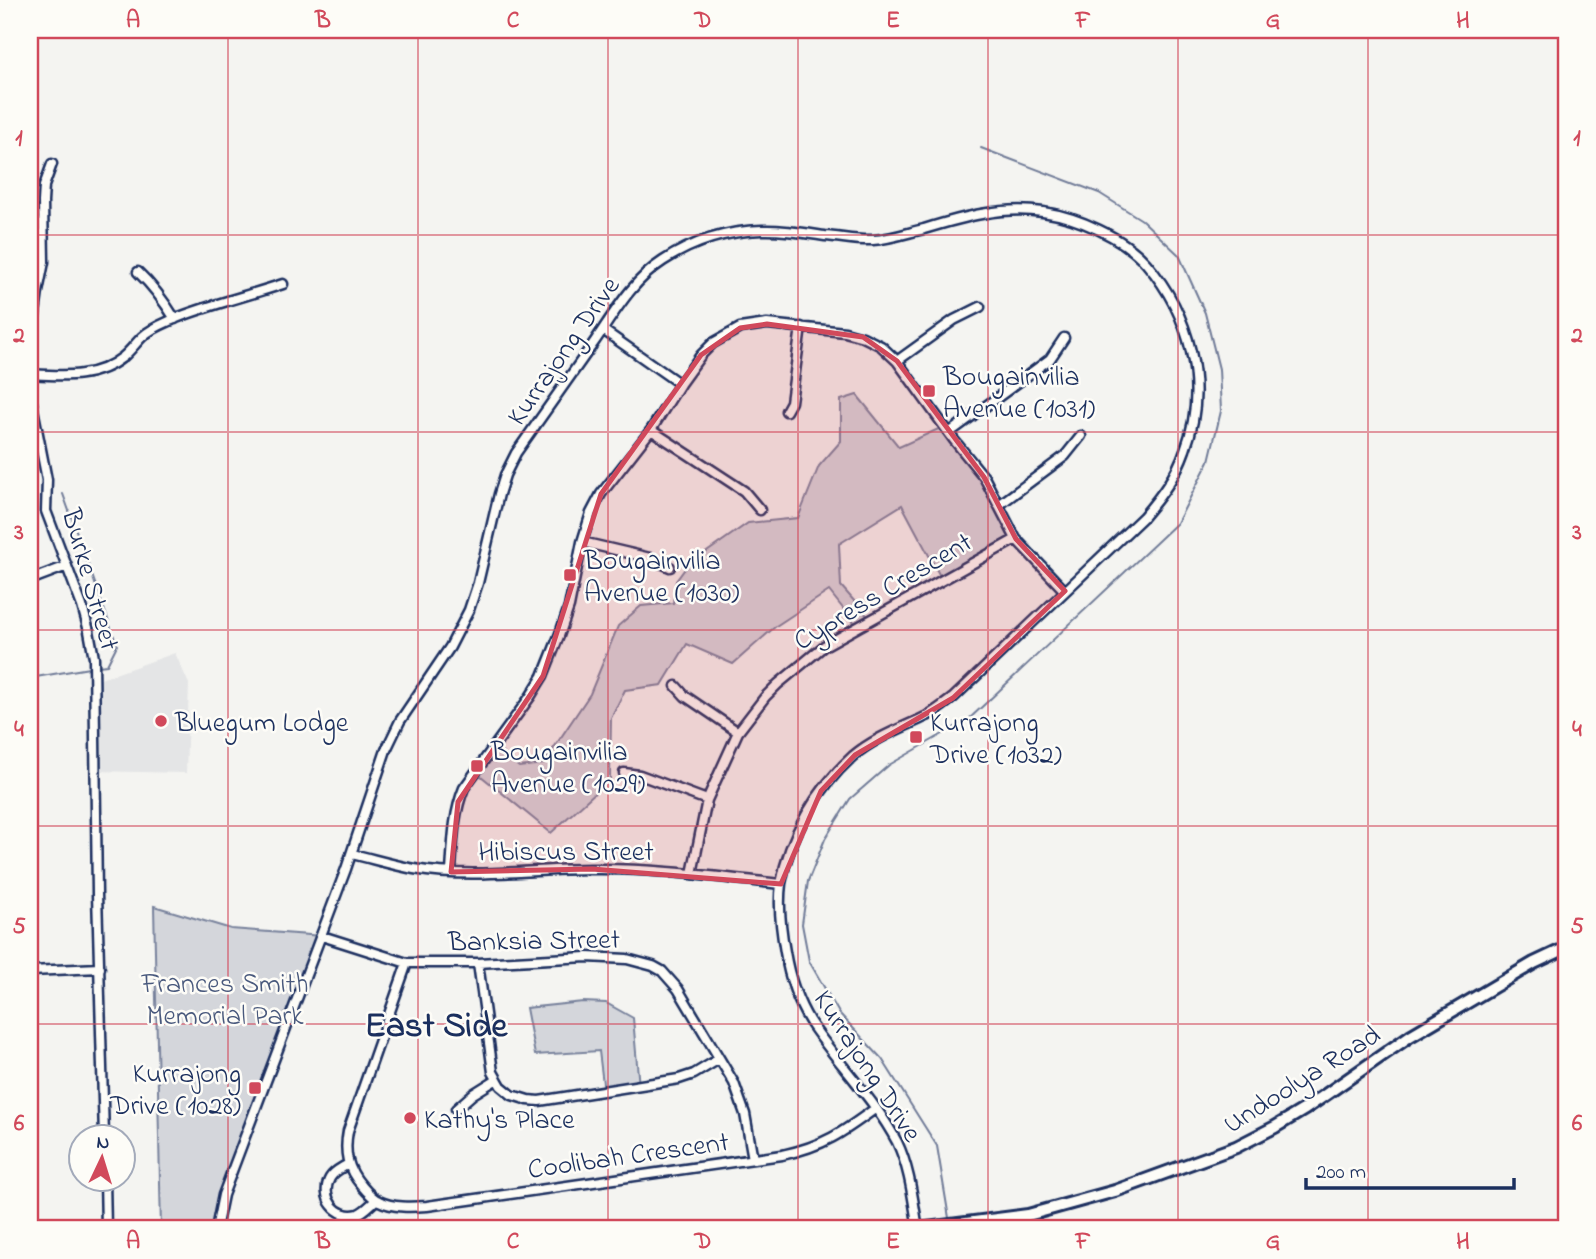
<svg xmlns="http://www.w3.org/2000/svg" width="1596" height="1259" font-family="'Indie Flower',sans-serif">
	<rect width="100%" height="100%" fill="#f4f4f1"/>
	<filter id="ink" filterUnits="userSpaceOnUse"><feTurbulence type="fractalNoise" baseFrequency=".0143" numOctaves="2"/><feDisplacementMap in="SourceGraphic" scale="14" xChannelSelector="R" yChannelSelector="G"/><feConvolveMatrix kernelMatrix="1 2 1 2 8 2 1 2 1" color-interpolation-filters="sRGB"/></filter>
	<g filter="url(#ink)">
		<!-- built -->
		<path fill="#e4e5e6" d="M175,653L189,684L186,773L94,771L95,681Z"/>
		<!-- green -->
		<path fill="#d4d6db" stroke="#78829c" stroke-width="2" d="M857,395L899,447L945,426L984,477L1016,539L942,580L902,505L839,544L841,586L870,619L857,626L829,591L776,626L733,664L687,644L662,685L625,690L611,718L610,779L551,833L475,771L494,746L519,767L543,764L590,694L618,626L641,606L673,603L676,581L687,566L748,523L798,518L819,466L841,441V400Z
			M154,906L231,929L322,936L250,1123L216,1229H161Z
			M583,1002L606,1003L633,1018L639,1087L604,1092L599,1051L535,1055L526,1008Z"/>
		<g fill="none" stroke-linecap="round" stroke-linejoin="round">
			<!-- stream -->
			<path stroke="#717c98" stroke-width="2" d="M63,494L117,645L107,665L98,666
				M30,678L89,668
				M949,1218L937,1146L882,1059L839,1013L809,961L802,924L808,881L825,839L850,799L889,765L969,719L1177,523L1209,461L1221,411L1219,369L1205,313L1179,255L1142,220L1099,193L981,148"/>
			<defs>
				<path id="street" d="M52,164L44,186L43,202L44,262L38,292L31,344L30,393L47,480L46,511L82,606L89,631L94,658L97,894L104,1136
					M138,272C154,287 164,301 175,319
					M603,330L680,384
					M897,361L954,320L980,307
					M30,374C63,376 96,379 123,357C130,351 135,344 142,337C150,329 163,324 174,319C209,305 247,296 283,284
					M786,411L791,402L801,327
					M651,430L744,491L760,510
					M949,433L1050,359L1064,338
					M999,505L1065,456L1081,436
					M582,542L650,558L670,567
					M30,580L67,566
					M676,686L685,696L738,732
					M624,773L640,775L707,800
					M352,854C373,859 393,865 414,869C472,879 532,869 590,869C654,868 718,877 781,884
					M451,872C453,843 453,815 464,788L530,697L543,676L559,636L569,607L582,542L591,513L601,494L651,430L680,384L701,355L713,343L740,328L767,324L845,332L863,337L881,346L897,361L954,440L984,477L1016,539L1065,591
					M692,874L707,800L738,732L765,697L778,684L824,646L1016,539
					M322,936L407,963H478L587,957L627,959L653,966L662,971L678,989L734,1083L745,1114L753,1159
					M407,963L348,1131C344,1152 347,1169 362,1186C367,1192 372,1198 379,1201C393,1208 412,1207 427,1206L782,1155C824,1146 842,1133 876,1108
					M478,963L493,1072L501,1086L512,1095L528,1100L539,1101L679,1079L694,1074L719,1059
					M30,971L100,968
					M456,1109L473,1094L497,1079
					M348,1164C342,1168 334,1171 330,1178C319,1197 337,1220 358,1214C365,1211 370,1205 376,1200
					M105,1178L106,1229
					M1011,1218L1013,1229
					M216,1229L223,1195L346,869L386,750L400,721L450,647L469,610L478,583L499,494L505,475L516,453C542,416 569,378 595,341C615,312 632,281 663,261C692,242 727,231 762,230C783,229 805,233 825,236C841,237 857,241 873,240C890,239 907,233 924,229C963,217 1002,206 1043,212C1077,217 1123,237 1146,263C1190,314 1209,386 1185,450C1176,476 1161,496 1143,517L953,698C945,704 936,711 927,716C902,728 874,738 853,756C817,789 789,836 781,884C778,906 781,930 785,952C789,976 797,1001 810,1022C837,1063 874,1098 897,1142C910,1169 913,1200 918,1229"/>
				<path id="secondary" d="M919,1229L1028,1215L1115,1191L1236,1147L1275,1127L1305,1109L1410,1036L1534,963L1566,948"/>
			</defs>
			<!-- street casing -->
			<use href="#street" stroke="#1b2f5e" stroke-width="13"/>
			<!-- secondary casing -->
			<use href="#secondary" stroke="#1b2f5e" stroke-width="16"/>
			<!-- street -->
			<use href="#street" stroke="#fdfcf7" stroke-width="8"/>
			<!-- secondary -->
			<use href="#secondary" stroke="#fdfcf7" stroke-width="10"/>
		</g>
	</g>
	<!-- marked area -->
	<path fill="#d1495b" fill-opacity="0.2" stroke="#d1495b" stroke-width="5" stroke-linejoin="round" d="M767,324L863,337L897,361L984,477L1016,539L1065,591L953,698L855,755L821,791L781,884L592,869L451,872L458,802L543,676L601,494L701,355L740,328Z"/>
	<!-- grid -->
	<path fill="none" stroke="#d1495b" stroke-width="2" stroke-opacity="0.55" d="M228,30V1229M418,30V1229M608,30V1229M798,30V1229M988,30V1229M1178,30V1229M1368,30V1229M30,235H1566M30,432H1566M30,630H1566M30,826H1566M30,1024H1566"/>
	<!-- markers -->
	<g fill="#d1495b" stroke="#fdfcf7" stroke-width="2.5">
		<rect x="922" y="384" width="14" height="14" rx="3.5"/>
		<rect x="563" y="568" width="14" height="14" rx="3.5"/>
		<circle cx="161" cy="721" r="7"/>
		<rect x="909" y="730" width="14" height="14" rx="3.5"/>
		<rect x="470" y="759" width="14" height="14" rx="3.5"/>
		<rect x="248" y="1081" width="14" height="14" rx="3.5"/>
		<circle cx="410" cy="1118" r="7"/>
	</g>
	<g text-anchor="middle" stroke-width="5" stroke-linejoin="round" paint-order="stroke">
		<!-- street labels -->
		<g font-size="28" fill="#1b2f5e" stroke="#fdfcf7">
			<text transform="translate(562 350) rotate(-55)" y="10">Kurrajong Drive</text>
			<text transform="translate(92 579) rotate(74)" y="10">Burke Street</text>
			<text transform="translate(882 590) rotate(-31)" y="10">Cypress Crescent</text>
			<text x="566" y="860">Hibiscus Street</text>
			<text transform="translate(534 939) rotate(-1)" y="10">Banksia Street</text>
			<text transform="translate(869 1065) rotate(57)" y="10">Kurrajong Drive</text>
			<text transform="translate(1301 1078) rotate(-32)" y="10">Undoolya Road</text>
			<text transform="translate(628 1154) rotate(-8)" y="10">Coolibah Crescent</text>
		</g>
		<!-- poi labels -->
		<g font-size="28" fill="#1b2f5e" stroke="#fdfcf7" text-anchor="start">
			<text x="943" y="385">Bougainvilia<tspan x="943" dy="32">Avenue (1031)</tspan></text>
			<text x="584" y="569">Bougainvilia<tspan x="584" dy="32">Avenue (1030)</tspan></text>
			<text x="175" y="731">Bluegum Lodge</text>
			<text x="930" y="731">Kurrajong<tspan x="930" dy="32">Drive (1032)</tspan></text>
			<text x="491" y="760">Bougainvilia<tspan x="491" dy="32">Avenue (1029)</tspan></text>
			<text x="241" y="1082" text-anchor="end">Kurrajong<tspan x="241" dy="32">Drive (1028)</tspan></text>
			<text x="424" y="1128">Kathy's Place</text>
		</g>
		<!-- park labels -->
		<g font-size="28" fill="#49597d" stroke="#fdfcf7">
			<text x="225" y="992">Frances Smith<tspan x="225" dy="32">Memorial Park</tspan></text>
		</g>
		<!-- district labels -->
		<g font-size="35" font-weight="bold" fill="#1b2f5e" stroke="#fdfcf7">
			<text x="436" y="1036">East Side</text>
		</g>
	</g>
	<!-- margin -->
	<rect width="1596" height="1259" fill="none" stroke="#fdfcf7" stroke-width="77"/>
	<!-- north arrow -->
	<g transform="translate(102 1158) rotate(4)"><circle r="33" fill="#fdfcf7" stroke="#a3aaba" stroke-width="2"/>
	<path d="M0-5L12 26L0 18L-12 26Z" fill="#d1495b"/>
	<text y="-10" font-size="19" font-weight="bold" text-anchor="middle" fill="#1b2f5e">N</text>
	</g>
	<!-- scale -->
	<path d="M1306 1178v10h208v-10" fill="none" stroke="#1b2f5e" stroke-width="3.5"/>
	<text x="1316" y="1178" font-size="21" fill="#1b2f5e" stroke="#fdfcf7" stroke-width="5" paint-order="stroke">200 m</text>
	<rect x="38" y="38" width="1520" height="1182" fill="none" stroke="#d1495b" stroke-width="2.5"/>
	<g font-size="23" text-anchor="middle" font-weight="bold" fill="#d1495b">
		<text x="133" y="27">A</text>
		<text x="323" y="27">B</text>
		<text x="513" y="27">C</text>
		<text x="703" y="27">D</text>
		<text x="893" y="27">E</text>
		<text x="1083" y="27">F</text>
		<text x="1273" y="27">G</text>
		<text x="1463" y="27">H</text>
		<text x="19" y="145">1</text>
		<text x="1577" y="145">1</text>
		<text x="19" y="342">2</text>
		<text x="1577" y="342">2</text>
		<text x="19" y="539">3</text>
		<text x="1577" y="539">3</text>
		<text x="19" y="736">4</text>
		<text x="1577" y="736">4</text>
		<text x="19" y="933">5</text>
		<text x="1577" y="933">5</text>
		<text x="19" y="1130">6</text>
		<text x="1577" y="1130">6</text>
		<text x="133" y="1248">A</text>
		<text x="323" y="1248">B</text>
		<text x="513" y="1248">C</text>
		<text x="703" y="1248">D</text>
		<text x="893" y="1248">E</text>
		<text x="1083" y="1248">F</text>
		<text x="1273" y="1248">G</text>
		<text x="1463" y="1248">H</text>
	</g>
</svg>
